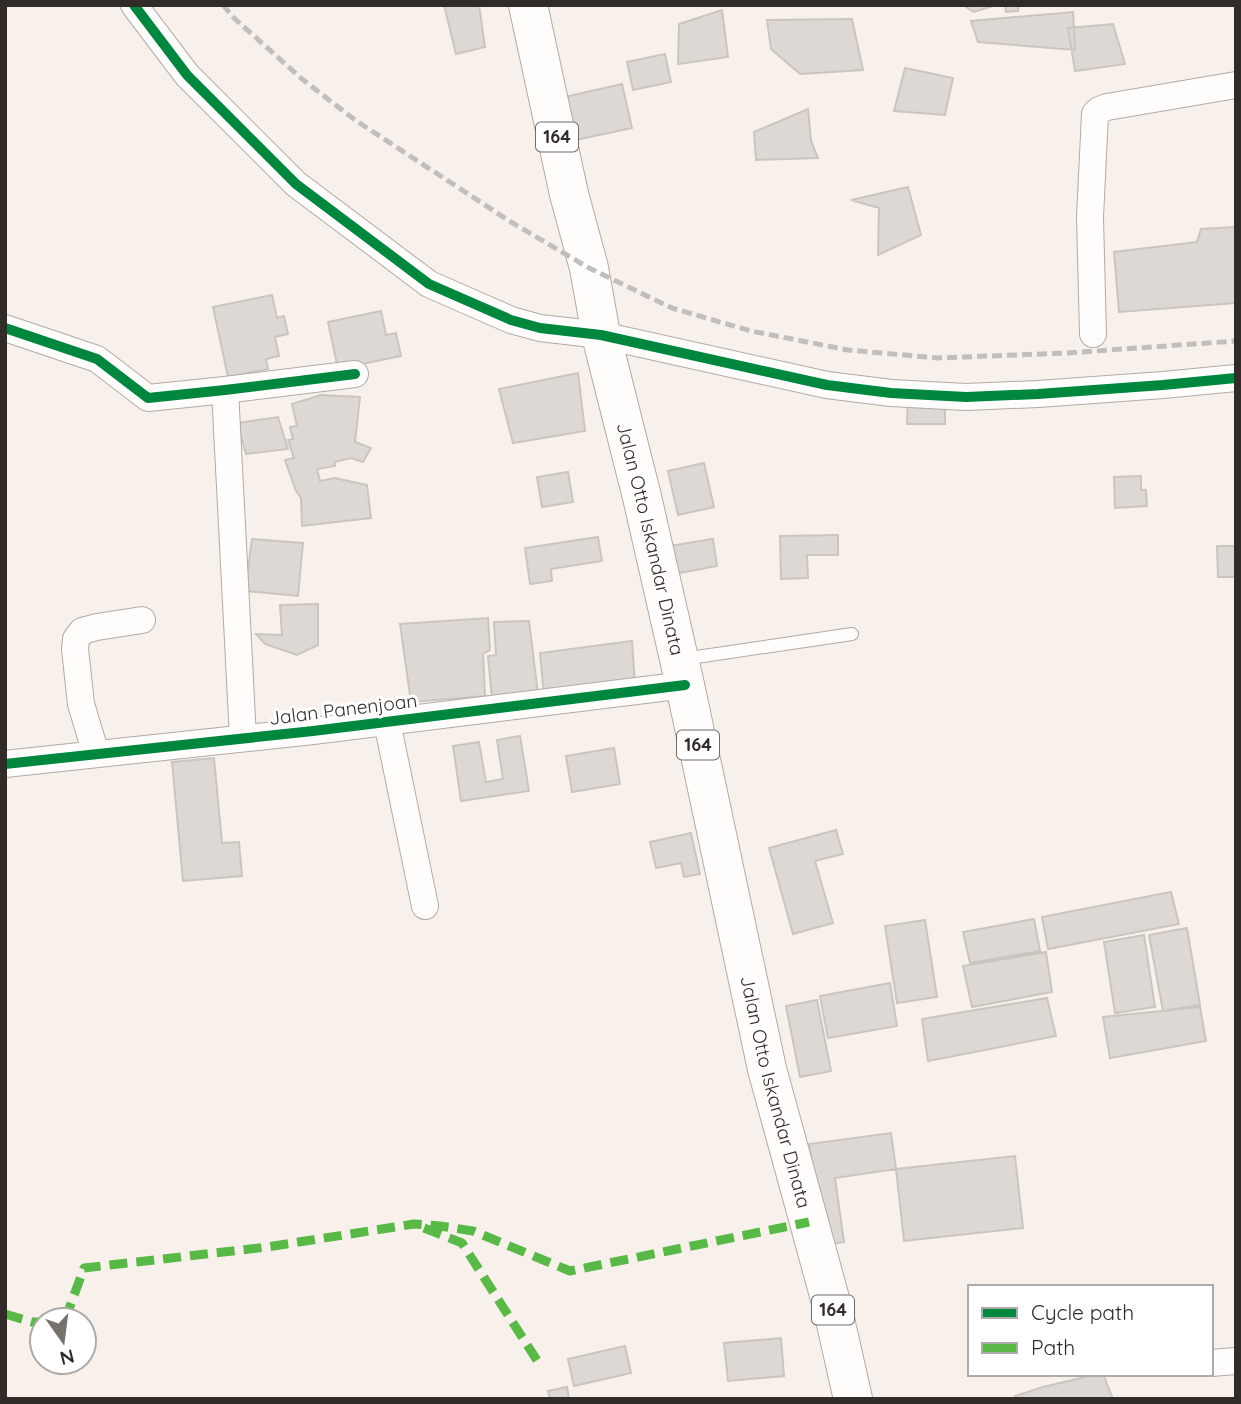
<svg xmlns="http://www.w3.org/2000/svg" width="1241" height="1404" font-family="Quicksand,sans-serif">
	<rect width="100%" height="100%" fill="#f8f1eb"/>
	<!-- building -->
	<path fill="#ddd8d4" stroke="#cbc5c0" stroke-width="2" d="M444,5H479L485,47L456,54Z
		M963,5H992L993,6L974,12Z
		M1005,5H1019L1018,11L1006,12Z
		M722,10L728,57L678,64L679,24Z
		M1073,12L1075,50L978,42L971,21Z
		M852,19L863,70L800,74L771,49L767,20Z
		M1113,24L1125,64L1075,71L1068,28Z
		M665,54L671,82L633,90L627,62Z
		M905,68L953,78L945,115L894,111Z
		M622,84L632,128L566,142L556,99Z
		M808,109L811,141L818,158L756,160L754,132Z
		M908,187L921,235L878,255L879,208L851,200Z
		M1236,227V303L1119,312L1114,252L1197,242L1201,229Z
		M272,295L277,318L284,316L288,334L275,337L279,356L266,359L268,369L228,377L213,307Z
		M381,311L386,335L396,333L401,356L338,369L328,322Z
		M578,373L585,431L513,443L499,389Z
		M321,395L360,397L355,442L371,448L363,462L351,458L335,462V466L317,469L320,481L335,478L367,485L371,518L302,526L301,498L296,491L285,460L294,458L288,440L293,439L290,427L297,426L292,404Z
		M908,399H945V424H907Z
		M278,417L288,449L246,454L237,423Z
		M704,463L714,507L678,515L668,471Z
		M568,472L573,502L542,507L537,477Z
		M1141,476V490H1146L1147,506L1115,508L1114,477Z
		M838,535V555H807L808,578L781,579L780,536Z
		M598,537L602,561L551,569L552,581L530,584L525,548Z
		M252,539L303,543L298,596L245,591Z
		M713,539L717,566L674,574L669,546Z
		M1217,546H1236V577H1218Z
		M318,604V645L297,655L265,644L256,634L282,635L280,605Z
		M488,618L490,650L483,654L485,696L411,702L400,624Z
		M529,621L538,694L492,698L488,656L496,655L494,622Z
		M632,641L635,685L544,695L540,653Z
		M520,736L529,791L461,801L453,746L479,742L486,782L503,779L497,740Z
		M614,748L620,784L572,792L566,756Z
		M214,758L222,843L239,842L242,876L183,881L172,762Z
		M836,830L843,854L815,861L833,923L793,934L769,848Z
		M691,833L700,874L684,877L681,863L656,868L650,842Z
		M1171,892L1179,924L1048,949L1042,917Z
		M1034,919L1040,951L970,963L963,932Z
		M925,920L937,997L897,1003L885,926Z
		M1187,928L1200,1005L1163,1011L1149,935Z
		M1144,935L1155,1007L1115,1013L1104,942Z
		M1046,952L1052,992L972,1007L963,966Z
		M890,983L897,1026L828,1038L820,996Z
		M1047,998L1056,1036L928,1061L922,1019Z
		M817,1000L831,1071L800,1077L786,1006Z
		M1200,1007L1206,1041L1110,1058L1103,1017Z
		M891,1133L896,1169L835,1178L844,1242L823,1245L809,1144Z
		M1015,1156L1023,1228L904,1241L896,1169Z
		M781,1338L784,1376L728,1381L724,1343Z
		M625,1346L631,1373L574,1386L568,1359Z
		M1098,1374H1103L1113,1399H1016L1015,1396L1043,1387Z
		M567,1387L569,1399H550L548,1391Z"/>
	<g fill="none" stroke-linecap="round" stroke-linejoin="round">
		<defs>
			<path id="service" d="M683,659L852,634"/>
			<path id="minor" d="M134,5L187,75L296,184L429,284L511,320L540,328L601,335L827,385L891,393L966,397L1038,394L1163,385L1236,378
				M5,328L97,359L148,398L225,390L355,374
				M1093,334L1090,217L1095,114L1099,110L1107,107L1236,85
				M225,390L243,738
				M387,722L425,906
				M96,754L81,704L75,649L76,639L82,631L97,627L142,620
				M5,764L313,731L685,685
				M1211,1363L1236,1361"/>
			<g id="primary">
				<path id="s1" d="M528,5L569,194L589,268L601,335L642,497L685,685L767,1069L832,1306L853,1399"/>
			</g>
		</defs>
		<!-- service casing -->
		<use href="#service" stroke="#b0aba6" stroke-width="14"/>
		<!-- minor casing -->
		<use href="#minor" stroke="#b0aba6" stroke-width="28"/>
		<!-- primary casing -->
		<use href="#primary" stroke="#b0aba6" stroke-width="40"/>
		<!-- service -->
		<use href="#service" stroke="#fefdfc" stroke-width="12"/>
		<!-- minor -->
		<use href="#minor" stroke="#fefdfc" stroke-width="26"/>
		<!-- primary -->
		<use href="#primary" stroke="#fefdfc" stroke-width="38"/>
		<!-- rail -->
		<path stroke="#c1bfbe" stroke-width="5" stroke-dasharray="10 5" stroke-linecap="butt" d="M223,5L234,18L302,79L355,120L511,222L589,268L672,308L751,331L848,350L938,358L1067,353L1236,341"/>
		<!-- quiet -->
		<path stroke="#58b947" stroke-width="9" stroke-dasharray="18 9" stroke-linecap="butt" d="M424,1228L462,1243L540,1365
			M5,1314L32,1322H42
			M65,1320L84,1268L267,1247L414,1224L440,1226L473,1231L570,1271L809,1222"/>
		<defs>
			<path id="cycleway" d="M134,5L187,75L296,184L429,284L511,320L540,328L601,335L827,385L891,393L966,397L1038,394L1163,385L1236,378
				M5,328L97,359L148,398L225,390L355,374
				M5,764L313,731L685,685"/>
		</defs>
		<!-- cycleway casing -->
		<use href="#cycleway" stroke="#fff" stroke-width="15"/>
		<!-- cycleway -->
		<use href="#cycleway" stroke="#00873e" stroke-width="10"/>
	</g>
	<g text-anchor="middle" stroke-width="6" stroke-linejoin="round" paint-order="stroke">
		<!-- shield labels -->
		<g fill="#fff" stroke="#6f6b68" stroke-width="2">
			<rect x="536" y="122.5" width="42" height="29" rx="5"/>
			<rect x="677" y="730.5" width="42" height="29" rx="5"/>
			<rect x="812" y="1295.5" width="42" height="29" rx="5"/>
		</g>
		<g font-size="18" font-weight="bold" fill="#312c28">
			<text x="557" y="143">164</text>
			<text x="698" y="751">164</text>
			<text x="833" y="1316">164</text>
		</g>
		<!-- street labels -->
		<g font-size="19" fill="#312c28" stroke="#fff">
			<text dy="7" stroke="none"><textPath href="#s1" startOffset="548">Jalan Otto Iskandar Dinata</textPath></text>
			<text transform="translate(343 709) rotate(-7)" y="7">Jalan Panenjoan</text>
			<text dy="7" stroke="none"><textPath href="#s1" startOffset="1115">Jalan Otto Iskandar Dinata</textPath></text>
		</g>
	</g>
	<!-- border -->
	<rect width="1241" height="1404" fill="none" stroke="#312c28" stroke-width="14"/>
	<!-- legend -->
	<rect x="968" y="1285" width="245" height="91" fill="#ffffff" stroke="#adaba9" stroke-width="2"/>
	<rect x="982" y="1308" width="35" height="10" fill="#00873e" stroke="#adaba9" stroke-width="2"/>
	<text x="1031" y="1320" font-size="21" fill="#312c28">Cycle path</text>
	<rect x="982" y="1343" width="35" height="10" fill="#58b947" stroke="#adaba9" stroke-width="2"/>
	<text x="1031" y="1355" font-size="21" fill="#312c28">Path</text>
	<!-- north arrow -->
	<g transform="translate(63 1341) rotate(166)"><circle r="33" fill="#ffffff" stroke="#adaba9" stroke-width="2"/>
	<path d="M0-5L12 26L0 18L-12 26Z" fill="#77716c"/>
	<text y="-10" font-size="19" font-weight="bold" text-anchor="middle" fill="#312c28">N</text>
	</g>
</svg>
